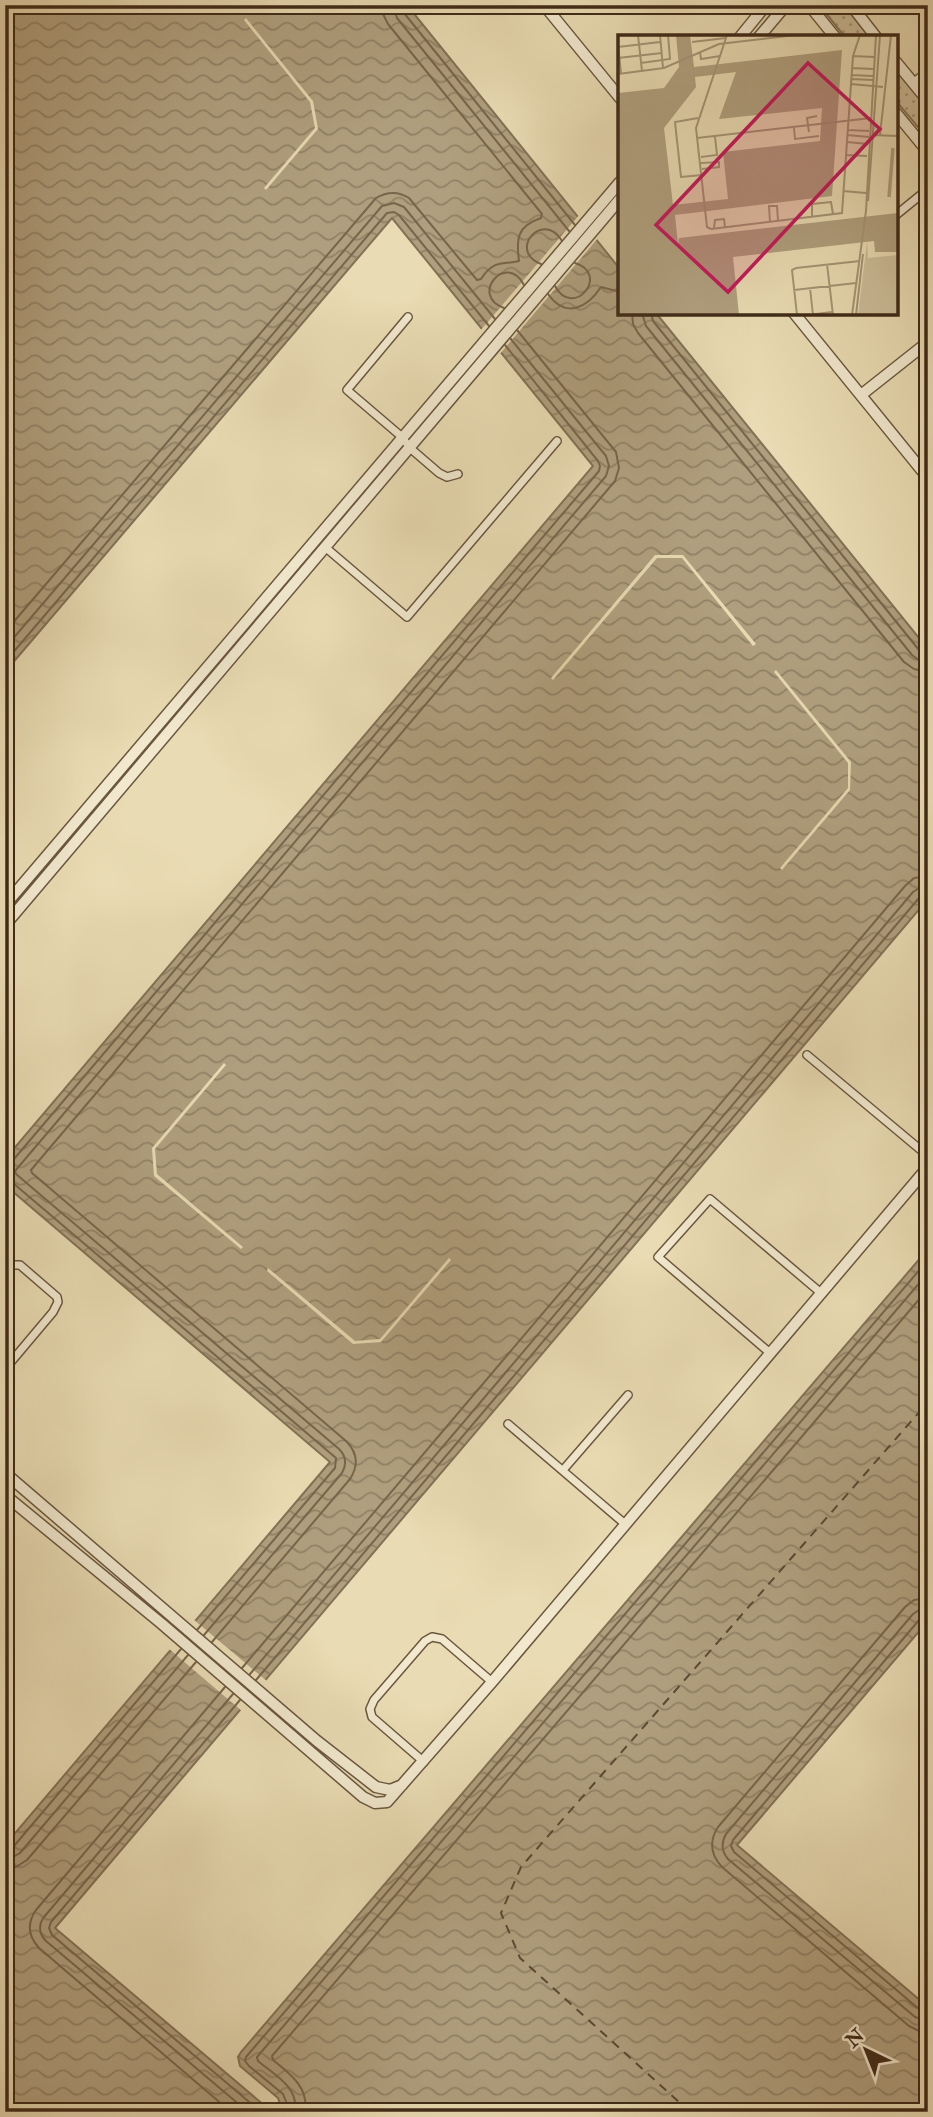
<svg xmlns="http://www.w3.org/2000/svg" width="933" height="2117" font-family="'IM FELL Double Pica',serif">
	<defs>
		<pattern id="grass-dots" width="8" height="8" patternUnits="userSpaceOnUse" patternTransform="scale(1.75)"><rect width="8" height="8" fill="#ccbd99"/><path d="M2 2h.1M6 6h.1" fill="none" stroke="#a79a7c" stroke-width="1.8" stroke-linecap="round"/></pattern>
		<pattern id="water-waves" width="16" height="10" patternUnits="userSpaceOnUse" patternTransform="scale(1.75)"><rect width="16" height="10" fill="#b09f7e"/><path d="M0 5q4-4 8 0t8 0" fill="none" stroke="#918266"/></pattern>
	</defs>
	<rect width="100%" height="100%" fill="#e9dbb3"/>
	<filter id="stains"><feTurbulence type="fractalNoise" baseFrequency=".00286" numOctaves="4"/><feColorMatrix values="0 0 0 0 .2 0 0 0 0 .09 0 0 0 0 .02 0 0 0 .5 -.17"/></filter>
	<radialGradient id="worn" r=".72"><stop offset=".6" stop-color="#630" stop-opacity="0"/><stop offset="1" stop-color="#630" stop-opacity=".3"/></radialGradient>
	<!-- grass -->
	<path fill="url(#grass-dots)" stroke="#867458" stroke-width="2" d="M819,5H845L871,37H845Z
		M896,69L928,108V139L896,101Z"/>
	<!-- water -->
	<path fill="url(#water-waves)" stroke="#837155" stroke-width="2" d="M5,5H407L620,269V313H656L928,649V899L55,1928L272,2112H5V1845L330,1462L5,1185V1159L593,466L392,218L5,672Z
		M928,1249V1621L737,1845L928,2007V2112H275L280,2104L278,2098L240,2066L238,2057L241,2052Z"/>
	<!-- pier -->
	<path fill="#e9dbb3" d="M246,18L313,101L318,129L266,190L264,188L315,128L310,102L244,20Z
		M580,214L599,237L499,355L480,331Z
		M655,555H683L756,644L753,646L682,558H657L553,680L551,678Z
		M776,670L851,762L850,790L782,870L780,868L848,788V763L774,672Z
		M224,1063L226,1065L155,1149L157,1174L243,1247L241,1249L154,1176L152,1148Z
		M449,1258L451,1260L381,1342L353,1344L267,1271L268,1268L355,1341L380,1339Z
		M193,1619L268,1682L243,1712L168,1648Z"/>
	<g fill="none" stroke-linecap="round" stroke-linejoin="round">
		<!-- shore -->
		<path stroke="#78654b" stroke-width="2" d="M393,5L397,18L569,231
			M402,5L404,13L575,225
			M541,264C507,251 543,209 562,241
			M555,286C573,320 611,274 575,263
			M548,294C566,319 587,308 601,287L620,292
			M504,308C469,296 506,251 524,285
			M632,313L633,324L638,333L904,662L914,669L928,672
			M642,313L646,326L912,655L920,661L928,662
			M651,313L653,321L919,650L928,653
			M5,632L376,198C388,191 398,191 409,198L477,280L481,279C493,260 501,265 519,261C516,239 517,226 541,218L542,214L388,24L383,14L382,5
			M5,648L382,206L394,203L404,207L495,319
			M5,662L387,213L394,212L399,215L489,326
			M5,1162L14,1159L599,471L600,466L598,461L505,345
			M5,1181L13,1183L336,1458L335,1468L197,1630
			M928,1598L914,1600L905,1607L718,1827C709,1841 710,1854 722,1867L909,2026L919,2031H928
			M928,1608L919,1610L913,1614L726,1834C721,1843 721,1851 728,1859L915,2017L928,2021
			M928,1617L919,1620L733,1840L731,1846L734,1852L920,2010L928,2012
			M204,1635L342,1473C347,1464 346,1456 339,1449L16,1174L15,1171L606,476L609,466L606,456L510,338
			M212,1642L350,1479C359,1465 357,1452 346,1441L32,1173L31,1170L615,481L619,468L616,452L517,330
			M242,1668L905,886L914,878L928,876
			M250,1674L913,892L919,888L928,886
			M256,1680L919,898L928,895
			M225,1687L36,1910C27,1923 28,1936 39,1948L231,2112
			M233,1694L44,1917C38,1925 39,1934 46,1941L248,2112
			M240,1700L51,1922L49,1928L52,1935L261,2112
			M5,1849L14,1846L181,1649
			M5,1858L13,1857L20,1853L188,1655
			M5,1869L16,1867L27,1860L196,1662
			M283,2112L287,2104L283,2094L249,2066L245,2061L246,2057L928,1260
			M294,2112C301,2088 273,2074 258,2061L257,2057L928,1273
			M305,2112C309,2087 290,2074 273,2060L272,2056L928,1289"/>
		<!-- ferry -->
		<path stroke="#5c4832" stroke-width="2" stroke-dasharray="9 7" stroke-linecap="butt" d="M690,2112L520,1958L501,1913L521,1867L928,1402"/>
		<defs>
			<path id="minor" d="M896,215L928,189
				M408,317L347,390L402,437L410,448L439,473L447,477L458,474
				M325,547L407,617L557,441
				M807,1055L928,1156
				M5,1272L11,1265H20L57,1297L58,1302L53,1312L5,1369
				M770,1353L658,1257L710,1199L821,1293
				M508,1424L625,1524
				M563,1470L628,1395
				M424,1762L372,1717L370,1709L374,1700L425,1641L432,1637L442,1639L492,1682"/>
			<path id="tertiary" d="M544,5L620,98
				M809,5L835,37
				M851,5L876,37
				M740,37L766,5
				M759,37L786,5
				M896,62L928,101
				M914,84L928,73
				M896,113L928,152
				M794,313L928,478
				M861,395L928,342
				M5,905L620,182
				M5,925L620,199
				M5,1473L317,1741L376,1787L390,1790L402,1785
				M5,1495L162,1624L363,1797L375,1803L387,1802L492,1682L928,1167"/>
		</defs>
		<!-- minor casing -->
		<use href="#minor" stroke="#6a573f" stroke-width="10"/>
		<!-- tertiary casing -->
		<use href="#tertiary" stroke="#6a573f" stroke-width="13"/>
		<!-- minor -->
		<use href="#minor" stroke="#f1e8ce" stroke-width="7"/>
		<!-- tertiary -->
		<use href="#tertiary" stroke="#f1e8ce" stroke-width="10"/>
	</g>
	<!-- overview -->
	<g transform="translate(618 35)">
		<rect width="280" height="280" fill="#e9dbb3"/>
		<path d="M249,207L250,223L280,220V280H240Z" fill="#ccbd99"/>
		<path d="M58,0H72L76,32L224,15L214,161L57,180L60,209L61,203L280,178L279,217H257L256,206L115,222L121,280H0V58L46,53L61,32ZM118,37L101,84L204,73L202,106L105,117L110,164L55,170L46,93L78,52L77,42Z" fill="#b09f7e" fill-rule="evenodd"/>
		<path fill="none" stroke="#b09f7e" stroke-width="3.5" d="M271,162L275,113M63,280L92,268L90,215L96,209L280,190"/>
		<path fill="none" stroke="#a59575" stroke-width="2" d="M20,0L24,36M42,0L45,33M74,7L108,3M0,9L3,38M0,12L42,7M82,17L83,24L102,21M235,21L256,22M0,23L44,18M23,28L52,24L50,0M234,33L255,34M0,39L46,33L101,9L177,0M233,40L255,41M233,44L255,45M233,49L265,52M80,83L57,87L63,142L84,140M176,93L177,104L201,101M230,95L251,96M191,97L189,83L199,81M229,100L251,102M254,100L280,101M262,100L273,0M79,103L253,83M229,107L250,109M228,120L249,121M83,122L99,120L97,102M83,128L101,127V132L84,134M225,156L248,158M250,166L262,0M194,182V169L213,167L215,179M152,187L151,171H159L160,186M96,193L97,185L106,184L107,192M93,194L224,178L235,21L242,0M93,194L89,192L78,93L109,0M209,229L215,280M178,233L242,226M178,233L174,235L179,280M192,253L195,280M176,255L238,248M190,280L214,277M234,280L248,176L258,0M238,280L245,219"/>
		<path fill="#c2185b" fill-opacity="0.15" stroke="#c2185b" stroke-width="3.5" d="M190,28L262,94L110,257L38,190Z"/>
		<rect width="280" height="280" fill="none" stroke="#402b18" stroke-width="3.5"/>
	</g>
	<!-- margin -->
	<rect width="933" height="2117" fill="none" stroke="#e9dbb3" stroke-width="28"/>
	<rect x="7" y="7" width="919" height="2103" fill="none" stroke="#402b18" stroke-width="3.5"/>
	<rect x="14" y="14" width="905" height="2089" fill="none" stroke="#402b18" stroke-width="2"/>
	<!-- north arrow -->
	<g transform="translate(866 2050) rotate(317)" stroke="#f1e8ce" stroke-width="5" paint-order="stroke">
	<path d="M0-5L12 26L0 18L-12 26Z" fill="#402b18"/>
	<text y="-10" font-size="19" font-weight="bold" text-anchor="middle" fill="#402b18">N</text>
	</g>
	<rect width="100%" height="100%" filter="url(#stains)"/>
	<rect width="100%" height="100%" fill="url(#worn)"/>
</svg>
